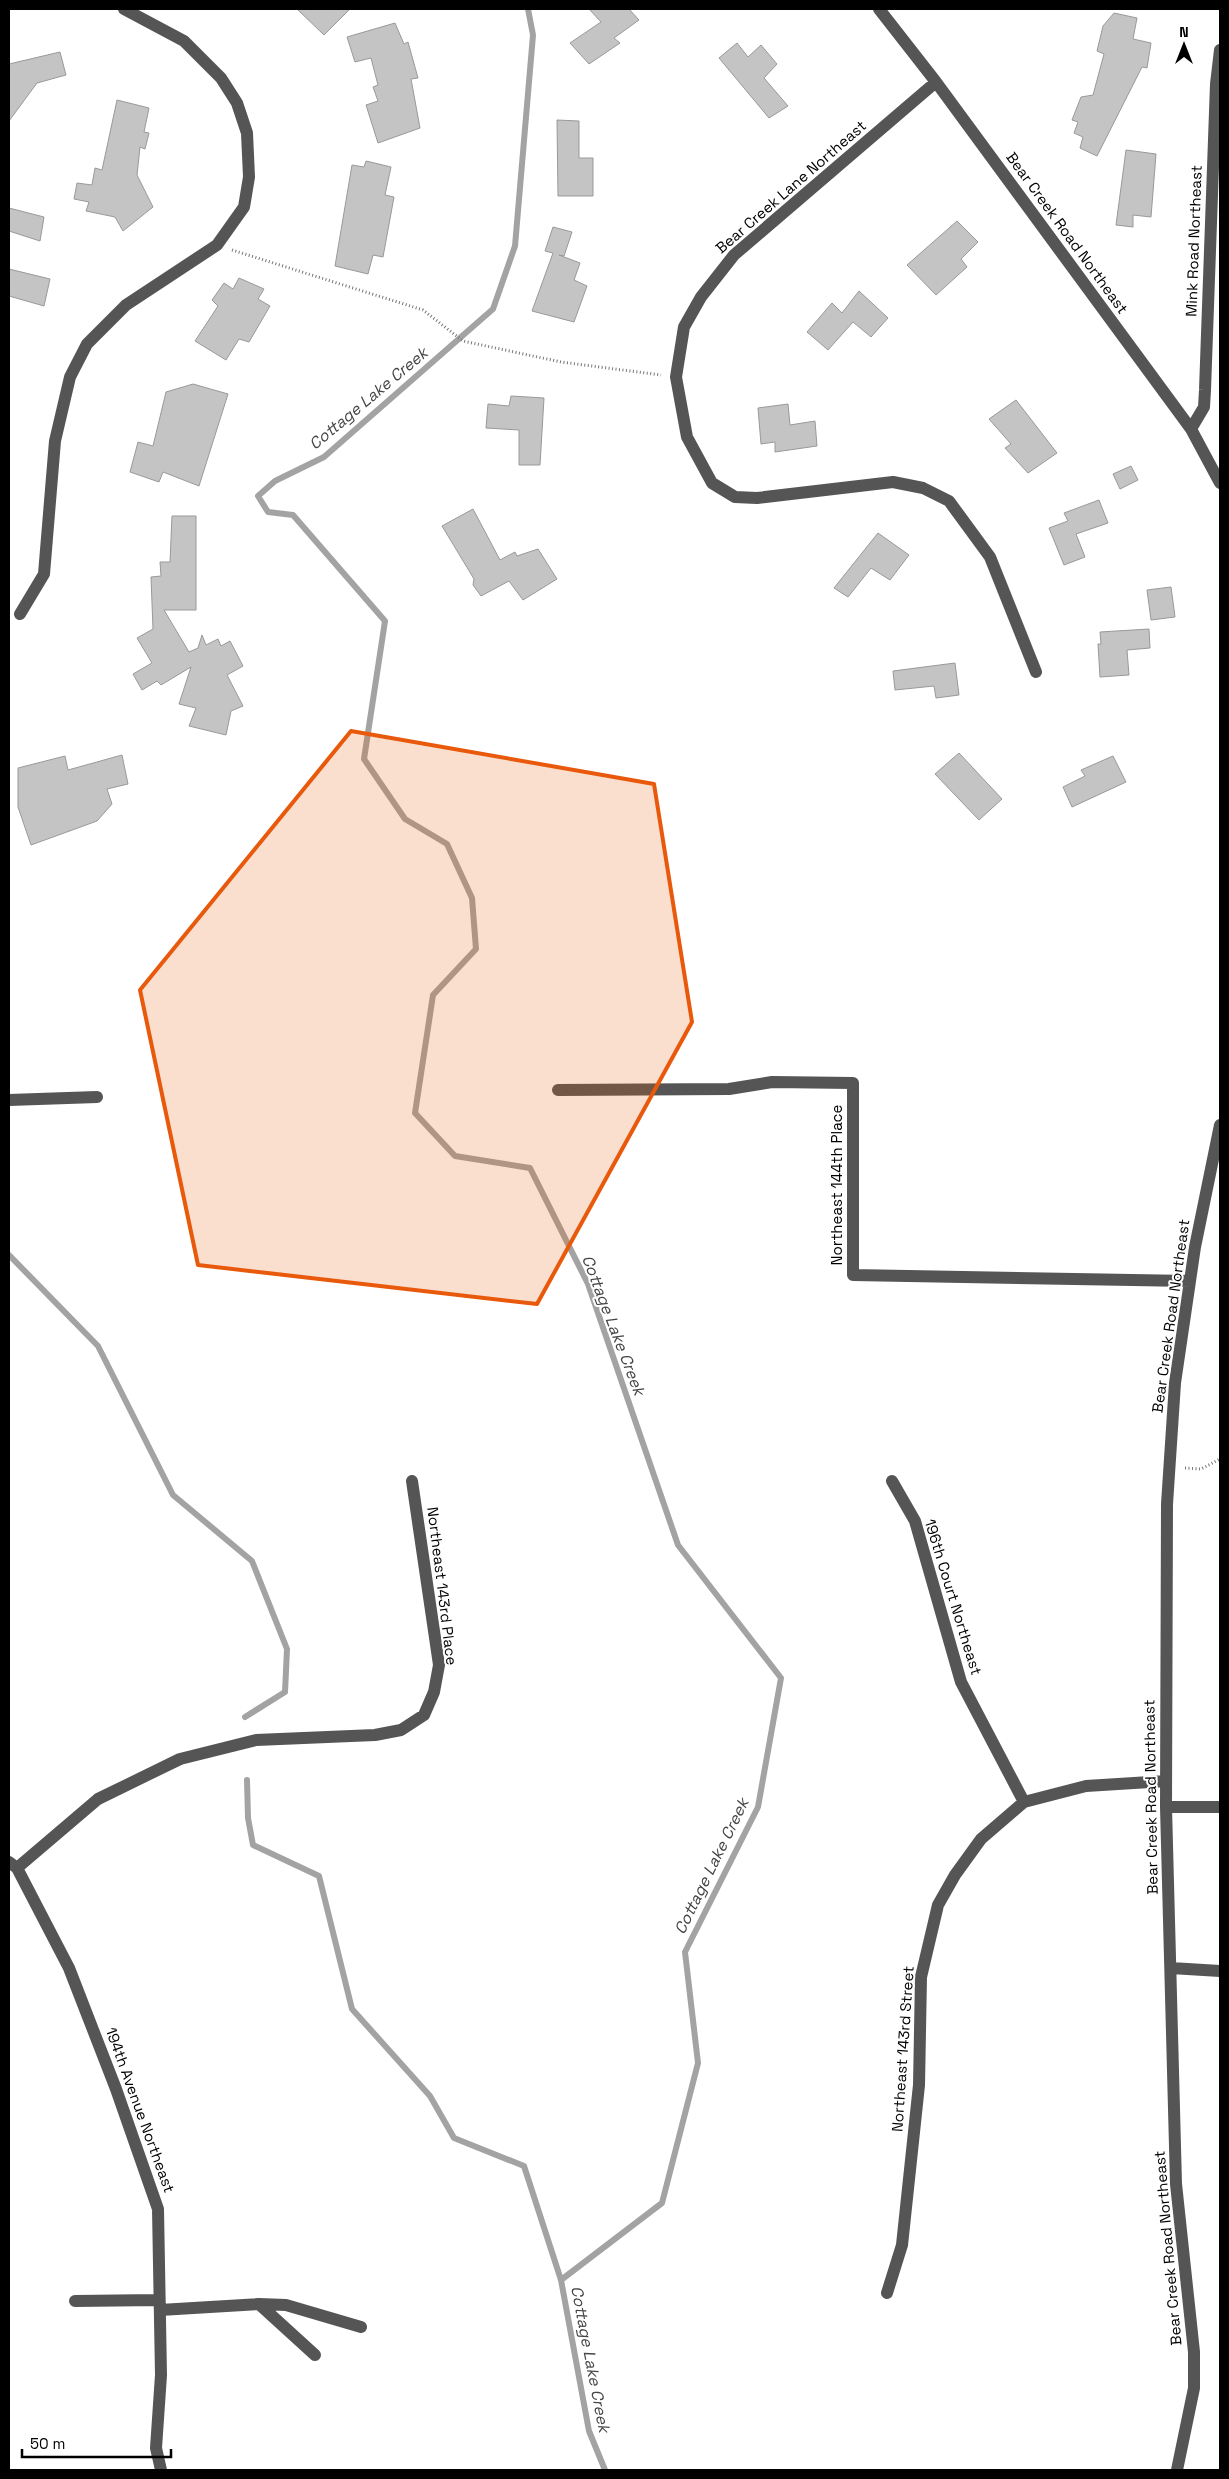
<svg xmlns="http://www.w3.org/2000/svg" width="1229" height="2479" font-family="'Space Grotesk',sans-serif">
	<rect width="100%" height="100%" fill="#fff"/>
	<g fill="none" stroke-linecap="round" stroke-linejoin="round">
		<!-- stream -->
		<path stroke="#a3a3a3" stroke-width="6" d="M528,9L533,35L515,246L493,309L324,457L275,481L258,496L268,512L293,515L385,621L364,759L405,819L447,844L472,898L476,949L433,995L415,1113L455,1156L530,1168L588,1284L678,1545L781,1678L758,1807L685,1952L698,2063L662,2203L561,2280L589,2431L605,2470
			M9,1255L98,1346L173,1495L252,1561L287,1649L285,1692L245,1717
			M247,1780L248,1818L253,1845L319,1876L352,2009L430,2096L454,2138L524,2166L561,2280"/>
	</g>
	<!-- building -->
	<path fill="#c4c4c4" stroke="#999" d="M297,9H350L324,35Z
		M589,9H629L639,20L614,38L620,43L589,64L570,43L601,22Z
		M1114,13L1137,18L1133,39L1151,43L1147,68L1142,67L1097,156L1080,148L1083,137L1074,133L1078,122L1072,120L1081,97L1093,95L1104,54L1097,51L1103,26Z
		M395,23L404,44L408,42L418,78L411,79L420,128L378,143L366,105L378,101L373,87L378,85L371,58L355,62L347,37Z
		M737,43L748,57L761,45L777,64L764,78L788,106L769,118L719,58Z
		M60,52L66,75L37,83L9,121V64Z
		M117,100L149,108L144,132L149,133L145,149L140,147L137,175L153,207L123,231L115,217L86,211L89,202L74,199L77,183L92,185L95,168L102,170Z
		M557,120L579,121V158H593V196H558Z
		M1126,150L1156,154L1151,217L1133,215V227L1116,225Z
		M366,161L391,167L385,195L394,197L383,257L373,255L368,274L335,266L352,165L364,167Z
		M9,208L44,217L40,241L9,231Z
		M957,221L978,242L961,259L967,267L936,295L907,265Z
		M553,227L572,232L564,256L559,255L580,263L574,280L587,286L574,322L532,311L553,253L545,251Z
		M9,269L50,279L44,306L9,296Z
		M239,278L264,289L258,299L270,306L249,342L239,339L226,360L195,341L218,306L212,300L224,283L233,289Z
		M859,291L888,318L871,337L853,322L828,350L807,332L832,303L842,313Z
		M193,384L228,394L199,486L163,472L159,482L130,472L138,442L153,446L166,392Z
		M511,396L544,398L540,465H519V430L486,428L488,404L509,406Z
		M1016,400L1057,453L1028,473L1005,448L1011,444L989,419Z
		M788,404L790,425L815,421L817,446L775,452V442L761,444L758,408Z
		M1131,466L1138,480L1120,489L1113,474Z
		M1099,500L1108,523L1076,534L1085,557L1064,565L1049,528L1068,521L1064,513Z
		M473,509L500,560L515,552L517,556L538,549L557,579L523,600L509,581L481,596L473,585L474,579L442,526Z
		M172,516H196V610H164L189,652L198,648L202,635L206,645L218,639L221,646L230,641L243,666L227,675L243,706L231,711L226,735L189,726L196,708L179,704L191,667L161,685L157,681L142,690L133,674L152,663L137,638L153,629L151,577L161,576L160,562H170Z
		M878,533L909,555L890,580L871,568L848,597L834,588Z
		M1171,587L1175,617L1151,620L1147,590Z
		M1149,629L1150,648L1127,650L1129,675L1100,677L1098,644H1101L1100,632Z
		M955,663L959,695L936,698L934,686L895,690L893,671Z
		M959,753L1002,799L979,820L935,774Z
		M122,755L128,784L107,789L112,804L97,821L31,845L18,807V768L65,756L68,770Z
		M1113,756L1126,782L1072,807L1063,787L1085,776L1081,770Z"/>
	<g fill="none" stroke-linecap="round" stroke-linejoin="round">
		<!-- path -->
		<path stroke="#777" stroke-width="3" stroke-dasharray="1 2.5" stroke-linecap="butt" d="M232,250L423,310L463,341L561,362L661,375
			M1185,1468L1201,1469L1220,1459"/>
		<!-- minor -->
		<path stroke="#555" stroke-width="12" d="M879,9L936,82L1191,429L1220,483
			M936,82L734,255L701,297L684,327L676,377L687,437L712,483L735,497L757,498L893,482L923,488L949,501L990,557L1036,672
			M1191,429L1204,407L1205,390L1216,84L1220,50
			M20,614L44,574L55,441L70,377L87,344L126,305L217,245L244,207L249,177L247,133L237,103L221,78L184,41L124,9
			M558,1090L729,1089L772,1082L853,1083V1275L1190,1281
			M9,1100L97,1097
			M892,1481L915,1521L961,1682L1024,1802
			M1166,1807H1220
			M9,1862L17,1868L98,1799L180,1759L256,1740L375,1735L401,1730L424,1715L434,1692L439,1665L412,1481
			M17,1868L69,1968L116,2089L158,2209L161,2375L156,2448L161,2470
			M1171,1968L1220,1971
			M887,2293L902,2245L919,2085L921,1977L938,1905L955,1875L981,1839L1024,1802L1086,1786L1166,1781
			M75,2301L159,2300
			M259,2304L315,2355
			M160,2310L259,2304L286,2305L361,2327
			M1177,2470L1194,2388V2352L1176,2184L1166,1807L1167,1504L1175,1383L1195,1247L1220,1125"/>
	</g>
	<!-- marked area -->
	<path fill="#e8590c" fill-opacity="0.2" stroke="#e8590c" stroke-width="4" stroke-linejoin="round" d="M351,731L654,784L692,1022L537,1304L198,1265L140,990Z"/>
	<g text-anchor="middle" stroke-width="4" stroke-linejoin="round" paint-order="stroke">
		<!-- street labels -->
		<g font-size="15" fill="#000" stroke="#fff">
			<text transform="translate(791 187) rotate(-41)" y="5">Bear Creek Lane Northeast</text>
			<text transform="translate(1067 233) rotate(54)" y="5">Bear Creek Road Northeast</text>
			<text transform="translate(1194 241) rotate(-88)" y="5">Mink Road Northeast</text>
			<text transform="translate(837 1185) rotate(-90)" y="5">Northeast 144th Place</text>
			<text transform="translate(1171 1316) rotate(-82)" y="5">Bear Creek Road Northeast</text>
			<text transform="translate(442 1586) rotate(83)" y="5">Northeast 143rd Place</text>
			<text transform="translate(953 1597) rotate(73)" y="5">196th Court Northeast</text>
			<text transform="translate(1151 1797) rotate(-91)" y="5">Bear Creek Road Northeast</text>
			<text transform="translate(903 2049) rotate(-86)" y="5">Northeast 143rd Street</text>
			<text transform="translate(140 2110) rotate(70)" y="5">194th Avenue Northeast</text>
			<text transform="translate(1168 2248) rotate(-95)" y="5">Bear Creek Road Northeast</text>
		</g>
		<!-- water labels -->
		<g font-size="16" font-style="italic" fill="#444" stroke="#fff">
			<text transform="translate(368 398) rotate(-40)" y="6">Cottage Lake Creek</text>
			<text transform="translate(614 1325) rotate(69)" y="6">Cottage Lake Creek</text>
			<text transform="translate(711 1866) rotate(-64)" y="6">Cottage Lake Creek</text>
			<text transform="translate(591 2359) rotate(79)" y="6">Cottage Lake Creek</text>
		</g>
	</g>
	<!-- border -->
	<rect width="1229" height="2479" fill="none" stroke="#000000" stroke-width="20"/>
	<!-- north arrow -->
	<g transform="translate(1184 45)" stroke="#ffffff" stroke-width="4" paint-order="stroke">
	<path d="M0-4L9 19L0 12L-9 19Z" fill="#000000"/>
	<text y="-8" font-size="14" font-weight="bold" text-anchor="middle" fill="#000000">N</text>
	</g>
	<!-- scale -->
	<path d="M22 2449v8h149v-8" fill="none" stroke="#000000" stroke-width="2.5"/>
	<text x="30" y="2449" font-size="15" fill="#000000" stroke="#ffffff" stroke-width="4" paint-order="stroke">50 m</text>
</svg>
